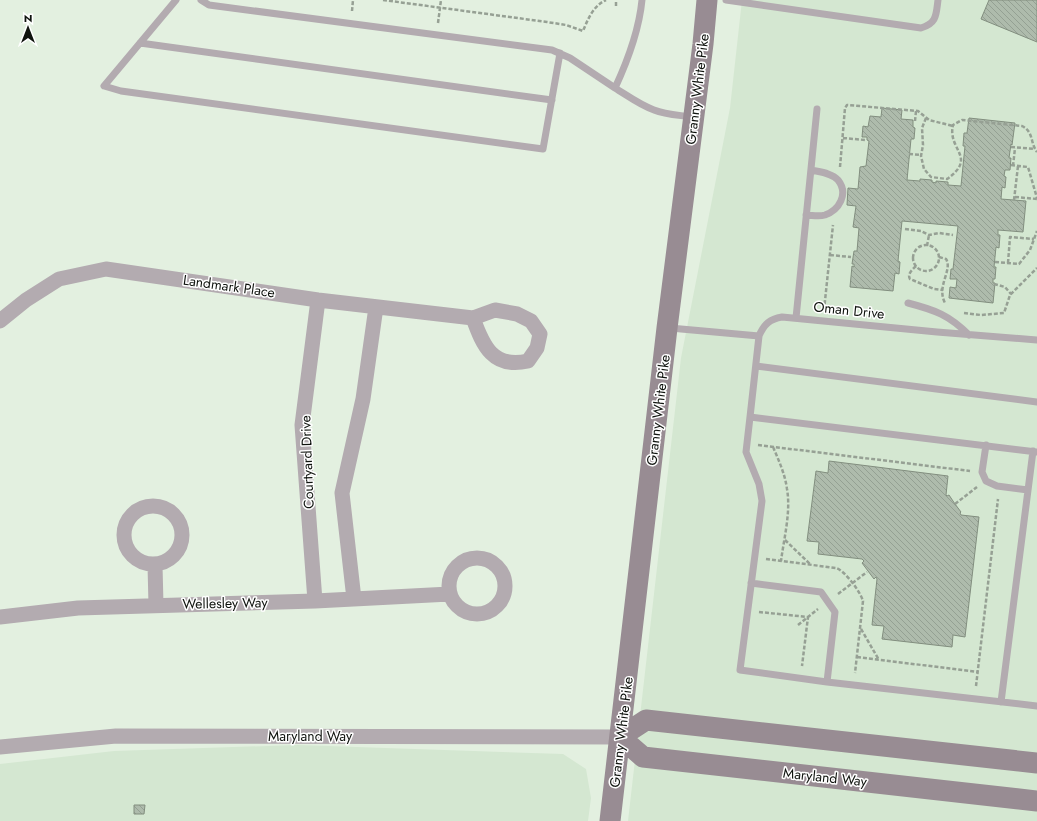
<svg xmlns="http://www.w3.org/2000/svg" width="1037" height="821" font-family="Jost,sans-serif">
	<defs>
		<pattern id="building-back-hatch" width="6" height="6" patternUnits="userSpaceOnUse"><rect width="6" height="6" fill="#aebbac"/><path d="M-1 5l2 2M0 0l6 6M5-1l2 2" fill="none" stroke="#94a093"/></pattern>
	</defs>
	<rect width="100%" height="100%" fill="#e3f0e0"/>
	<!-- built -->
	<path fill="#d4e7d1" d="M742,0H1037V821H628L681,358L730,108Z
		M298,745L563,754L586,769L591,798L588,821H0V764L114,751Z"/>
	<!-- building -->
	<path fill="url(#building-back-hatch)" stroke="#828e7f" d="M989,0H1037V42L981,19Z
		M882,108L902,110L901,119L913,120V127L915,128L914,139H911L907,180L920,181V179L932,180V182L936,183V181L948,182V185L961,186L965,146H963L964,133H967L969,118L1015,123L1012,145L1011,144L1009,158H1011L1010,170H1005L1004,176L1006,177L1005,188L1002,187L1001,199L1026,201L1023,232L998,230V235H1000L999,248L996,247L994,267H996L995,279H993V283H995L993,303L949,298L950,287L956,288L957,279H950L951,269H953L958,226L902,221L898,261L900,262L899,274L895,273L893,291L850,287L852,266L854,267V264H852L854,251H857L859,228L853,227L856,206L847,205L848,188L858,189L860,167L866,166L869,141L867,140V137H862L863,126L868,127L870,116L881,117Z
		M829,461L948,476L946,495L947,496L949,495L955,504L961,512L960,513L961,515L979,517L965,637L953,635L952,647L882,639L884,626L872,625L877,579L876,577L874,579L862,563L864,561L862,559L818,554L819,542L807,541L816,471L828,473Z
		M134,805H145L144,814H134Z"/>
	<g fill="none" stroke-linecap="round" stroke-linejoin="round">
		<!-- path -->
		<path stroke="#96a094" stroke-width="2.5" stroke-dasharray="4 2" stroke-linecap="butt" d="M383,0L547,22L566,25L583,31C588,19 593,6 606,0
			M616,6V0
			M352,11L353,0
			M438,23L441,0
			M926,118L922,128L923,145L921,156L924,169L931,177L947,179C978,157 947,150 953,125L962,120L1022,126C1034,132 1030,143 1037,152
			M915,121L916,111
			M843,138L865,140
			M1011,147L1035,149
			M909,154L921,155
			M1011,165L1028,167L1037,198
			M1013,166L1015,148
			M840,167L845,108L847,105L918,111L929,120L953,126
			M1015,197L1037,199
			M1014,200L1018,166
			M905,229L921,231L929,235L939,233L953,235
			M913 258a13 13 0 1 1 26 0a13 13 0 1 1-26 0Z
			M927,246L929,235
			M830,255L851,257
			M939,257L946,259C953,270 936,286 945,303
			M995,262L1019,264L1030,250L1037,231
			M1008,263L1010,237L1034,239
			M916,266C912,270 907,274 910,279L934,289L943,290
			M994,284L1005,287L1011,294
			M824,310L833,225
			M964,313L981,315L1004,313L1010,295L1037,268
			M758,445L970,471
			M773,447C779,461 785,474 787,489C791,512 784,538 781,561
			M955,504L977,487
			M785,540L810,564
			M766,559L836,568C845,571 860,591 863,601L855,673
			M838,594L867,572
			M759,612L808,617L802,666
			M798,625L818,609
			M861,629L879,660
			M857,657L978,672
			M976,686L998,499"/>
		<!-- lane -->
		<path stroke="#b3abb0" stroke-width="7" d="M176,0L104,86L121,91L543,149L560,53
			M201,0L209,5L552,50L570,58L615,88
			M642,0C639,31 628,60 615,88C628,96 640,105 654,110C666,115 679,115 692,117
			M726,0L921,28C937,23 936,15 938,0
			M140,43L552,100
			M806,215C812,215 818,217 825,215C839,210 849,194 838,180C832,173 820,172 811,170
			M908,303C935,310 949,315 969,335
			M796,318L817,109
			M670,328L759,336C764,324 770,319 782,317L937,332L1037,340
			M756,366L1037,402
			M750,417L759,336
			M986,445L982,472L986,481L997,486L1028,490
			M1037,452L750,417L746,452L759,484L762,501L740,670L827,682L1037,706
			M751,583L821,592L835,612L827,682
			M1001,702L1033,451"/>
		<!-- street -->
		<path stroke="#b3abb0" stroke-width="15" d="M0,321L26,300L59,279L106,269L318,300L473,318L495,310L517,314L531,321L540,334L537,348L528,361C493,369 483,346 473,318
			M124 535a29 29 0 1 1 58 0a29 29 0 1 1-58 0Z
			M449 586a28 28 0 1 1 56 0a28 28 0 1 1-56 0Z
			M155,565L156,605
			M354,599L342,493L363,399L376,307
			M315,601L302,425L318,300
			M0,617L78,608L315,601L450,594
			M0,747L116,736L620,737"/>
		<!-- secondary -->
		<path stroke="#988c93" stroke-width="21" d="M620,737L643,757L1037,801
			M620,737L646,720L1037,763
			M610,821L667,328L703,44L707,0"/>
	</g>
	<g text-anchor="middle" stroke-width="3" stroke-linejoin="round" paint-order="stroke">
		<!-- street labels -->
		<g font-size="14" fill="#0f130e" stroke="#fff">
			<text transform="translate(697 89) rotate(-83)" y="5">Granny White Pike</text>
			<text transform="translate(229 286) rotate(8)" y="5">Landmark Place</text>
			<text transform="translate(849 310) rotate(6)" y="5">Oman Drive</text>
			<text transform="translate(658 410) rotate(-83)" y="5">Granny White Pike</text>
			<text transform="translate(307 462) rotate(-92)" y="5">Courtyard Drive</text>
			<text transform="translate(225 603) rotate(-1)" y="5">Wellesley Way</text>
			<text transform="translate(621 732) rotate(-83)" y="5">Granny White Pike</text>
			<text x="310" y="741">Maryland Way</text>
			<text transform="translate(825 777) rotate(6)" y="5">Maryland Way</text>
		</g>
	</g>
	<!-- north arrow -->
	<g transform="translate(28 28)" stroke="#ffffff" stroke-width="3" paint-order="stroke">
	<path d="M0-3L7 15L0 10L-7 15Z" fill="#0f130e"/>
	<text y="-6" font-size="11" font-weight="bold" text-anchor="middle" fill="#0f130e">N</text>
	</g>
</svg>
